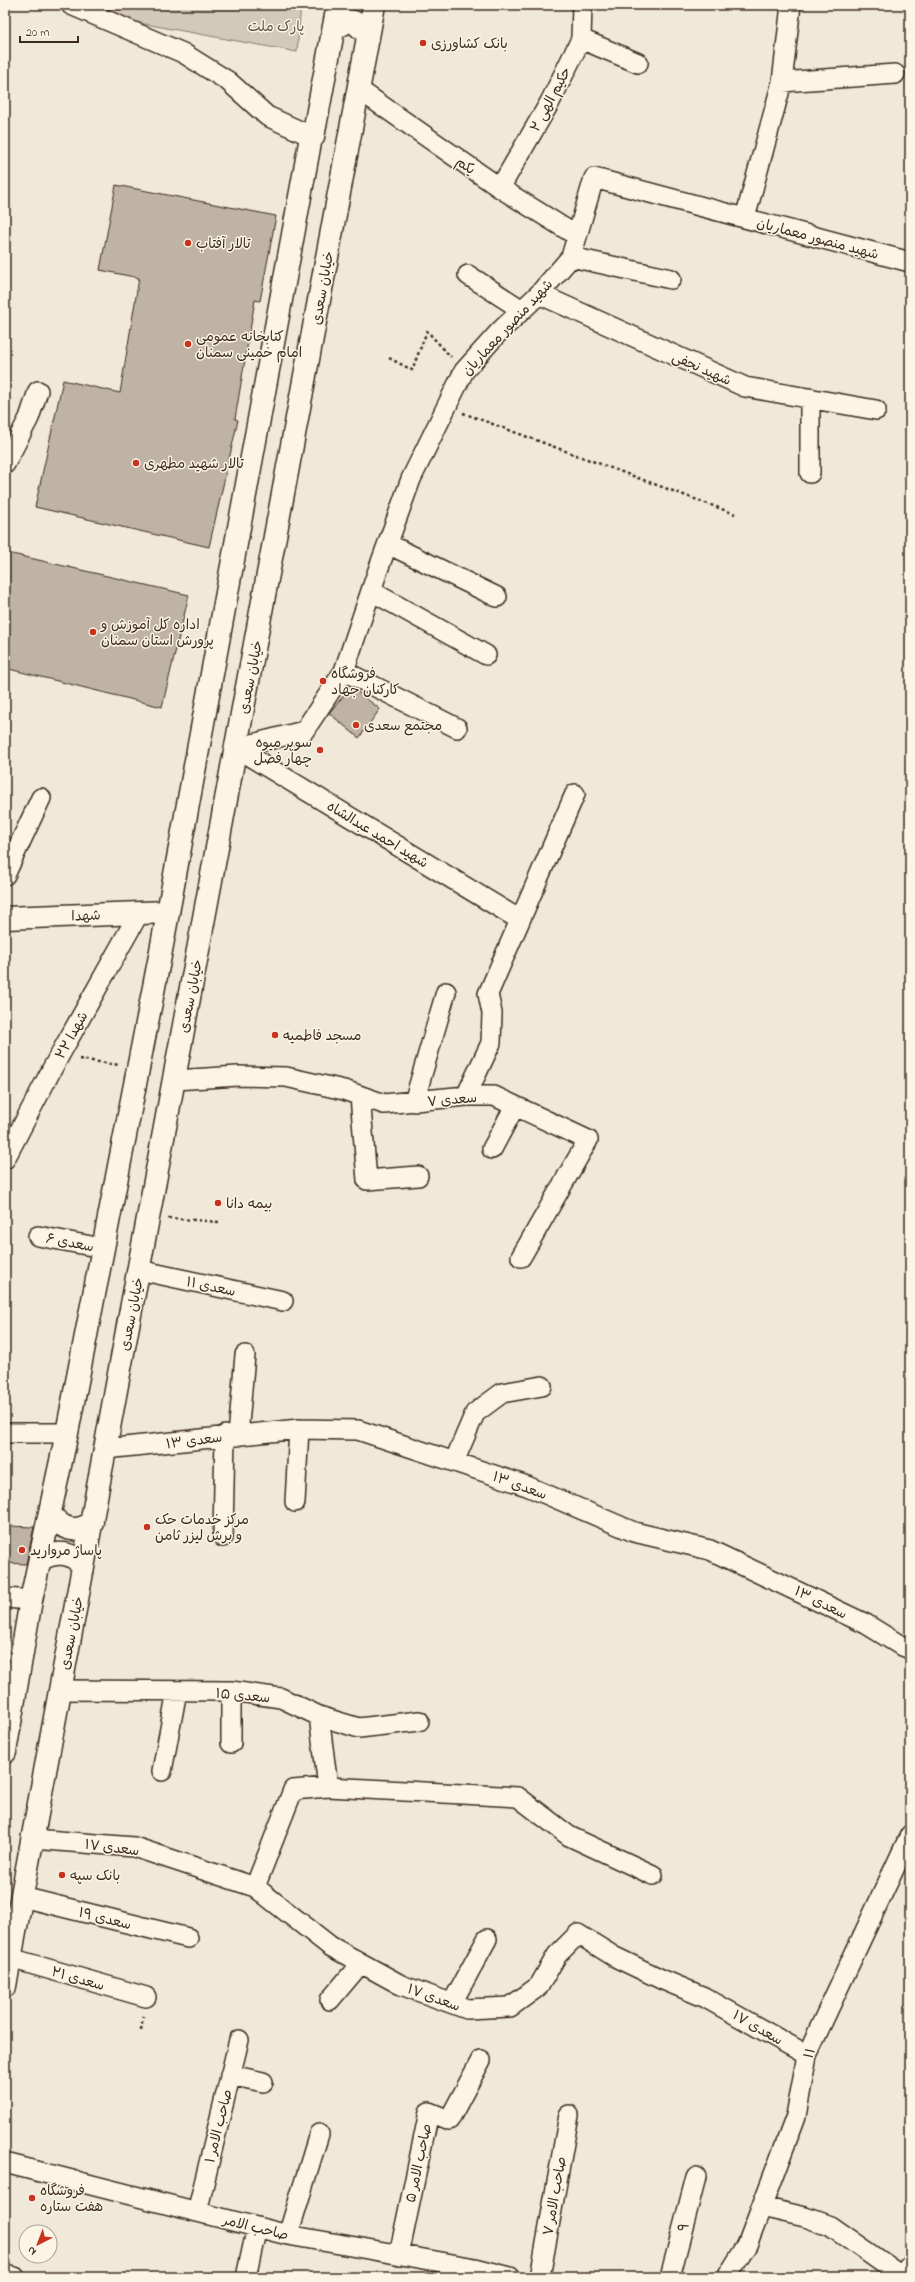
<svg xmlns="http://www.w3.org/2000/svg" width="915" height="2282" font-family="'Indie Flower','Playpen Sans Arabic',sans-serif">
	<rect width="100%" height="100%" fill="#f0e9d9"/>
	<filter id="ink" filterUnits="userSpaceOnUse"><feTurbulence type="fractalNoise" baseFrequency=".025" numOctaves="2"/><feDisplacementMap in="SourceGraphic" scale="8" xChannelSelector="R" yChannelSelector="G"/><feConvolveMatrix kernelMatrix="1 2 1 2 8 2 1 2 1" color-interpolation-filters="sRGB"/></filter>
	<g filter="url(#ink)">
		<!-- green -->
		<path fill="#d2c9ba" stroke="#867a6c" d="M73,5H301L297,52L74,11Z"/>
		<!-- building -->
		<path fill="#beb3a4" stroke="#3b2a1e" d="M116,185L276,216L260,301L255,300L235,419L238,420L209,547L35,507L63,380L120,393L139,278L100,270Z
			M8,553L189,595L162,707L5,668V566Z
			M351,687L380,709L359,738L329,713Z
			M7,1526L34,1527L26,1564L5,1563Z"/>
		<g fill="none" stroke-linecap="round" stroke-linejoin="round">
			<defs>
				<path id="minor" d="M71,5L183,53L228,81L267,116L313,137
					M581,39L638,63
					M782,82L895,74
					M358,89L500,188L577,236
					M500,188L550,102L581,39L582,5
					M745,218L782,82L791,5
					M571,257L671,279
					M468,275L522,310
					M539,294L745,387L876,410
					M5,464L29,418L38,391
					M810,473V398
					M388,544L497,597
					M371,591L486,655
					M344,671L457,728
					M236,748L304,731L344,671L377,573L411,479L464,371L499,332L539,294L571,257L594,178L910,262
					M236,748L520,920
					M5,875L41,798
					M175,1080L238,1076L286,1077L344,1090L384,1104L466,1096H494L588,1140L521,1257
					M360,1096L367,1180L418,1176
					M466,1096L491,1043L492,1013L488,994L575,794
					M414,1102L446,992
					M492,1149L515,1106
					M5,1159L53,1067L139,913
					M38,1236L102,1248
					M139,1270L283,1301
					M5,1433H67
					M238,1436L245,1355
					M105,1449L299,1429L358,1430L527,1486L634,1532L710,1550L866,1624L900,1645L910,1649
					M454,1462L475,1413L502,1393L542,1386
					M295,1502L299,1429
					M223,1537L225,1435
					M5,1598L31,1600
					M60,1690L231,1691L281,1698L319,1716L359,1728L419,1721
					M319,1716L328,1787
					M231,1743V1691
					M162,1771L177,1691
					M33,1839L134,1847L255,1887L330,1946L401,1985L467,2009L510,2007L539,1986L557,1955L578,1934L615,1957L661,1979L704,1997L807,2055
					M255,1887L293,1790L328,1787L518,1797L569,1836L653,1875
					M22,1897L188,1938
					M10,1958L146,1997
					M330,2000L361,1963
					M452,2003L487,1939
					M230,2075L263,2082
					M5,2163L288,2235L475,2268L510,2277
					M762,2207L805,2217L830,2226L897,2273L905,2271L910,2265
					M197,2212L239,2040
					M288,2235L319,2134
					M399,2255L429,2112L449,2120L481,2060
					M5,2275L15,2277
					M246,2277L257,2227
					M540,2277L569,2115
					M670,2277L696,2177
					M727,2277L747,2245L796,2116L807,2055L910,1835"/>
				<path id="tertiary" d="M5,918L168,912"/>
				<path id="secondary" d="M334,29L348,21L354,22L368,34
					M50,1514C62,1529 76,1535 92,1522
					M40,1559C57,1551 71,1551 83,1566
					M5,1752L31,1600L67,1433L160,956L311,137H313L338,5
					M5,1986L374,5"/>
			</defs>
			<!-- minor casing -->
			<use href="#minor" stroke="#3b2a1e" stroke-width="22"/>
			<!-- tertiary casing -->
			<use href="#tertiary" stroke="#3b2a1e" stroke-width="25"/>
			<!-- secondary casing -->
			<use href="#secondary" stroke="#3b2a1e" stroke-width="25"/>
			<!-- path -->
			<path stroke="#3b2a1e" stroke-width="2.5" stroke-dasharray="3 3" stroke-linecap="butt" d="M389,358L412,370L427,331L451,357
				M463,413L735,514
				M79,1059L119,1065
				M168,1218L219,1222
				M141,2030L143,2016"/>
			<!-- minor -->
			<use href="#minor" stroke="#fcf5e5" stroke-width="19"/>
			<!-- tertiary -->
			<use href="#tertiary" stroke="#fcf5e5" stroke-width="22"/>
			<!-- secondary -->
			<use href="#secondary" stroke="#fcf5e5" stroke-width="22"/>
		</g>
	</g>
	<!-- markers -->
	<g fill="#c8321e" stroke="#fcf5e5" stroke-width="1.5">
		<circle cx="423" cy="43" r="4"/>
		<circle cx="188" cy="243" r="4"/>
		<circle cx="188" cy="344" r="4"/>
		<circle cx="136" cy="463" r="4"/>
		<circle cx="93" cy="632" r="4"/>
		<circle cx="323" cy="681" r="4"/>
		<circle cx="356" cy="725" r="4"/>
		<circle cx="320" cy="750" r="4"/>
		<circle cx="275" cy="1035" r="4"/>
		<circle cx="218" cy="1203" r="4"/>
		<circle cx="147" cy="1527" r="4"/>
		<circle cx="22" cy="1550" r="4"/>
		<circle cx="62" cy="1875" r="4"/>
		<circle cx="32" cy="2198" r="4"/>
	</g>
	<g text-anchor="middle" stroke-width="3" stroke-linejoin="round" paint-order="stroke">
		<!-- park labels -->
		<g font-size="14" fill="#615245" stroke="#fcf5e5">
			<text x="276" y="31">پارک ملت</text>
		</g>
		<!-- poi labels -->
		<g font-size="14" fill="#3b2a1e" stroke="#fcf5e5" text-anchor="start">
			<text x="431" y="48">بانک کشاورزی</text>
			<text x="196" y="248">تالار آفتاب</text>
			<text x="196" y="341">کتابخانه عمومی<tspan x="196" dy="16">امام خمینی سمنان</tspan></text>
			<text x="144" y="468">تالار شهید مطهری</text>
			<text x="101" y="629">اداره کل آموزش و<tspan x="101" dy="16">پرورش استان سمنان</tspan></text>
			<text x="331" y="678">فروشگاه<tspan x="331" dy="16">کارکنان جهاد</tspan></text>
			<text x="364" y="730">مجتمع سعدی</text>
			<text x="312" y="747" text-anchor="end">سوپر میوه<tspan x="312" dy="16">چهار فصل</tspan></text>
			<text x="283" y="1040">مسجد فاطمیه</text>
			<text x="226" y="1208">بیمه دانا</text>
			<text x="155" y="1524">مرکز خدمات حک<tspan x="155" dy="16">و برش لیزر ثامن</tspan></text>
			<text x="30" y="1555">پاساژ مروارید</text>
			<text x="70" y="1880">بانک سپه</text>
			<text x="40" y="2195">فروشگاه<tspan x="40" dy="16">هفت ستاره</tspan></text>
		</g>
		<!-- street labels -->
		<g font-size="14" fill="#3b2a1e" stroke="#fcf5e5">
			<text transform="translate(550 99) rotate(-62)" y="5">حکیم الهی ۲</text>
			<text transform="translate(466 165) rotate(35)" y="5">یکم</text>
			<text transform="translate(818 238) rotate(15)" y="5">شهید منصور معماریان</text>
			<text transform="translate(322 288) rotate(-80)" y="5">خیابان سعدی</text>
			<text transform="translate(507 327) rotate(-47)" y="5">شهید منصور معماریان</text>
			<text transform="translate(702 368) rotate(24)" y="5">شهید نجفی</text>
			<text transform="translate(250 677) rotate(-79)" y="5">خیابان سعدی</text>
			<text transform="translate(378 834) rotate(31)" y="5">شهید احمد عبدالشاه</text>
			<text transform="translate(86 915) rotate(-2)" y="5">شهدا</text>
			<text transform="translate(190 996) rotate(-79)" y="5">خیابان سعدی</text>
			<text transform="translate(71 1035) rotate(-61)" y="5">شهدا ۲۲</text>
			<text transform="translate(452 1099) rotate(-5)" y="5">سعدی ۷</text>
			<text transform="translate(70 1242) rotate(11)" y="5">سعدی ۶</text>
			<text transform="translate(211 1286) rotate(12)" y="5">سعدی ۱۱</text>
			<text transform="translate(131 1314) rotate(-79)" y="5">خیابان سعدی</text>
			<text transform="translate(194 1440) rotate(-7)" y="5">سعدی ۱۳</text>
			<text transform="translate(520 1485) rotate(20)" y="5">سعدی ۱۳</text>
			<text transform="translate(821 1602) rotate(26)" y="5">سعدی ۱۳</text>
			<text transform="translate(71 1633) rotate(-79)" y="5">خیابان سعدی</text>
			<text transform="translate(243 1695) rotate(5)" y="5">سعدی ۱۵</text>
			<text transform="translate(112 1847) rotate(7)" y="5">سعدی ۱۷</text>
			<text transform="translate(105 1918) rotate(14)" y="5">سعدی ۱۹</text>
			<text transform="translate(78 1978) rotate(16)" y="5">سعدی ۲۱</text>
			<text transform="translate(434 1997) rotate(20)" y="5">سعدی ۱۷</text>
			<text transform="translate(758 2027) rotate(30)" y="5">سعدی ۱۷</text>
			<text transform="translate(809 2053) rotate(-71)" y="5">۱۱</text>
			<text transform="translate(218 2126) rotate(-76)" y="5">صاحب الامر ۱</text>
			<text transform="translate(418 2163) rotate(-78)" y="5">صاحب الامر ۵</text>
			<text transform="translate(554 2196) rotate(-80)" y="5">صاحب الامر ۷</text>
			<text transform="translate(256 2227) rotate(14)" y="5">صاحب الامر</text>
			<text transform="translate(683 2227) rotate(-76)" y="5">۹</text>
		</g>
	</g>
	<!-- margin -->
	<rect width="915" height="2282" fill="none" stroke="#fcf5e5" stroke-width="20"/>
	<rect x="10" y="10" width="895" height="2262" fill="none" stroke="#3b2a1e" stroke-width="1.5" filter="url(#ink)"/>
	<!-- north arrow -->
	<g transform="translate(38 2244) rotate(222)"><circle r="19" fill="#fcf5e5" stroke="#afa495"/>
	<path d="M0-3L7 15L0 10L-7 15Z" fill="#c8321e"/>
	<text y="-6" font-size="11" font-weight="bold" text-anchor="middle" fill="#3b2a1e">N</text>
	</g>
	<!-- scale -->
	<path d="M20 36v6h58v-6" fill="none" stroke="#3b2a1e" stroke-width="2"/>
	<text x="26" y="36" font-size="12" fill="#3b2a1e" stroke="#fcf5e5" stroke-width="3" paint-order="stroke">20 m</text>
</svg>
